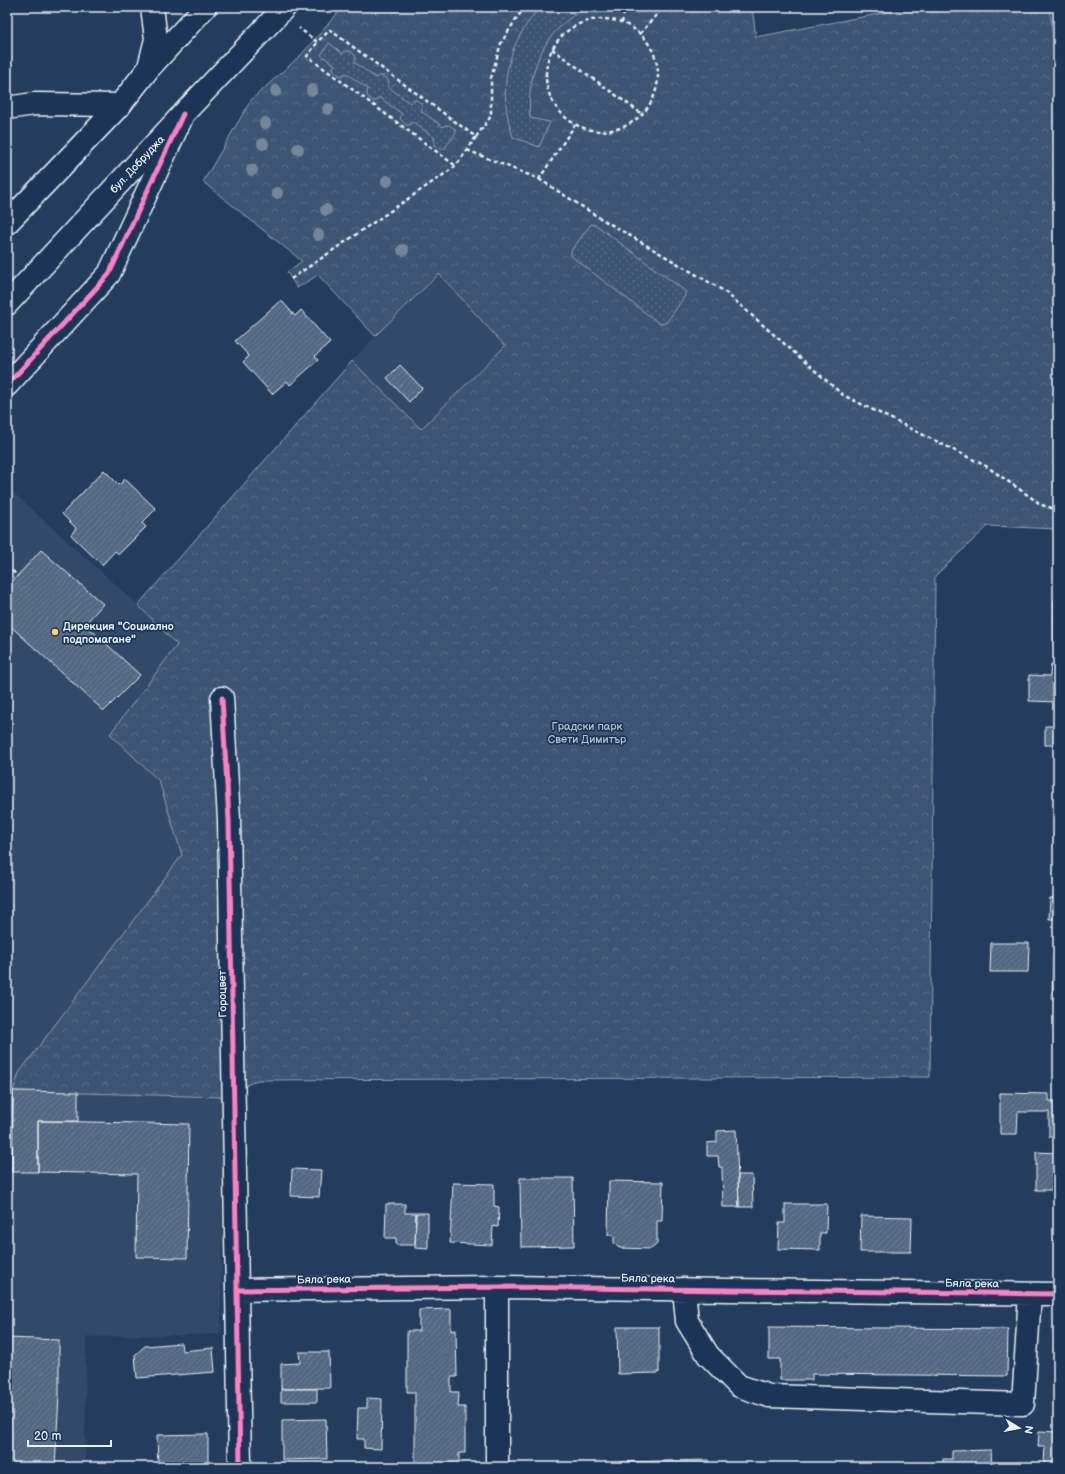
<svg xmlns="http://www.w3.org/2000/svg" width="1065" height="1474" font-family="'Balsamiq Sans',sans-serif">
	<defs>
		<pattern id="park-crowns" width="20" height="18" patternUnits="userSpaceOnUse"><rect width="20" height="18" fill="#3e5472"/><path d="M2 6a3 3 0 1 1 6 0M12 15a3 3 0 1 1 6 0" fill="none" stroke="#5a6d87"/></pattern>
		<pattern id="garden-dots" width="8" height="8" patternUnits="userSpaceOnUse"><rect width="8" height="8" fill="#3e5472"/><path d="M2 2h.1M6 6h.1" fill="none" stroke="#5a6d87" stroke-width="1.8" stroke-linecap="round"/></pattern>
		<pattern id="building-hatch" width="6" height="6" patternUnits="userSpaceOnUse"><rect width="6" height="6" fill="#536782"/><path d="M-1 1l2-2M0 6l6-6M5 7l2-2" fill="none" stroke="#6c7d94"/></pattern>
	</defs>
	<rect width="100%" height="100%" fill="#253d5d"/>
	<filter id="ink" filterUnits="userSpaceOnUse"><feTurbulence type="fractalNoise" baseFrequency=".025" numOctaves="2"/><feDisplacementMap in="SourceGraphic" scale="8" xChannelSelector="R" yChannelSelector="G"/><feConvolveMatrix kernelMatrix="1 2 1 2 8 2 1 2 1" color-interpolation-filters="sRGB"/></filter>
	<g filter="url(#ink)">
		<!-- built -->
		<path fill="#334a68" d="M439,274L505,346L421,429L352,361L375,336Z
			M7,487L138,605L177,645L110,734L160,781L182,855L19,1073L13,1091L223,1097L221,1334L86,1337L85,1467H7Z"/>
		<!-- park -->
		<path fill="url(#park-crowns)" stroke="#93a2b5" d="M343,7H752L756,37L915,7H1049L1058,67V529L988,526L935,576L930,1077L257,1080L223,1097L13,1091L19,1073L182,855L159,781L110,734L177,645L138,605L352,361L421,429L505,346L439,274L375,336L318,275L297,288L287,272L302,261L203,182L251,100L301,55Z"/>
		<!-- garden -->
		<path fill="url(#garden-dots)" stroke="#93a2b5" d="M541,7H587C544,30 526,70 530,118L550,122L539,147L513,137C497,90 506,43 541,7Z
			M329,43L343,54L345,51H350L355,55L356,59L354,62L376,78L378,76H382L388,80L389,84L387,86L410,103L412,100H416L422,104V108L421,111L443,127L445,125H449L455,129L456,133L444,149H441L434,145V142L435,138L413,122L410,125H407L401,120L400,117L402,114L379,97L377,100L373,101L367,96V92L368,89L346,73L340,76L335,71L333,68L335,65L321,55Z
			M591,224L596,225L685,291V296L666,323L660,324L571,256V251Z"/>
		<!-- building -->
		<path fill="url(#building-hatch)" stroke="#e8f1f8" d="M281,300L295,316L301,310L330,343L315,356L318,360L290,385L287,381L272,394L243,362L249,356L235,341Z
			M400,365L422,388L409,402L387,378Z
			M104,470L119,485L125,479L156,509L142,523L146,527L119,554L115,551L102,565L71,535L76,528L62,514Z
			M41,550L103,604L85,624L140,675L104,711L7,623V587Z
			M1054,600H1058V618H1054Z
			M1054,618H1058V646H1054Z
			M1051,664H1058V702L1029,701V675L1050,676Z
			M1045,726H1058V766H1055L1056,745H1045Z
			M1050,898H1058V919H1049Z
			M991,943H1029L1028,972H990Z
			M1053,959H1058V999H1052Z
			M7,1090L13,1091L12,1172H7Z
			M13,1091L78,1092V1121H38V1172H12Z
			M1000,1093L1049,1094V1101H1058V1137H1049V1112H1018L1017,1134H1000Z
			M38,1121L189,1124L187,1258L136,1257L137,1174L38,1172Z
			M736,1130L739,1207H723L722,1167H719L718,1156H707V1143L717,1142V1131Z
			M1036,1152L1058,1153V1190H1036Z
			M292,1169L321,1170L319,1197L291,1196Z
			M738,1175H752L753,1207H739Z
			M520,1178H573L574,1246L521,1247Z
			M609,1181L663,1182L662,1221H657V1244L651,1249L619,1248L614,1243V1235H608Z
			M453,1183L494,1184V1206L499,1207L498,1227L493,1226L492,1245L450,1243Z
			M386,1204H405V1213H416L415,1245H396V1238H385Z
			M785,1204H827L826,1233H820V1250L778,1249L779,1223H785Z
			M416,1213H428V1249L415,1248Z
			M861,1216L912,1217L911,1252H860Z
			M1056,1218H1058V1261H1055Z
			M451,1309V1331L456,1330L457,1377H451V1392H459L458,1407H465V1453H459V1467H415V1392H407V1331H419V1310Z
			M617,1327H659V1373L618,1374Z
			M769,1327L1008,1329L1007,1376L812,1374V1380H780V1359H769Z
			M7,1338L59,1340V1395L55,1467H7Z
			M181,1343L182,1351L213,1348L215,1372L137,1378L135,1355L145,1346Z
			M299,1352H329L330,1388L281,1389V1364L300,1363Z
			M281,1389H317V1402H281Z
			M367,1398L382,1399L381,1449L364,1448V1439H357L358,1408H367Z
			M326,1419L327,1459L282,1460V1420Z
			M1039,1431L1058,1432V1465L1044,1464L1045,1447H1038Z
			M208,1434V1467H158L157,1435Z
			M991,1450L992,1467H943V1459H952V1451Z
			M709,1460V1467H620V1462Z"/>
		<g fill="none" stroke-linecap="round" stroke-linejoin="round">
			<defs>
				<path id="minor" d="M7,108L34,104L120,105
					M7,385L109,274L181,119
					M222,698L229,820L240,1467
					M684,1289L687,1321L708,1355L739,1386L769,1396L1023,1404L1030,1294
					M238,1290L497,1287L1058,1294
					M497,1467V1287"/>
				<path id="major" d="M149,67L156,39L152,7
					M7,223L120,105L149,68L205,7
					M7,304L183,114L285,7"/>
			</defs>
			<!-- minor casing -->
			<use href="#minor" stroke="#e8f1f8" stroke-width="25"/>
			<!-- major casing -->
			<use href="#major" stroke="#e8f1f8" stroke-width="25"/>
			<!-- path -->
			<path stroke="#e8f1f8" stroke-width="2.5" stroke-dasharray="4 3" stroke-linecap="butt" d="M546 75a56 56 0 1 1 112 0a56 56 0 1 1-112 0Z
				M622,23L625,7
				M640,34L663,7
				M317,43L307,56L456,166
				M552,49L642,114
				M476,137L491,116V78L501,43L518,16L526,7
				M467,150L539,179L575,125
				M539,179L600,218L724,291L843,395L986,466L1042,505L1058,510
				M291,279L456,166L476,137L330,30L317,42L299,28
				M7,566L18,576"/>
			<!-- minor -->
			<use href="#minor" stroke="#1d3557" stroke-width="22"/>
			<!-- major -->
			<use href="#major" stroke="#1d3557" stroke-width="22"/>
			<defs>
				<path id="cycleway" d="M7,385L109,274L183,114
					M222,698L229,820L240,1467
					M238,1290L497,1287L1058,1294"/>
			</defs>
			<!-- cycleway casing -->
			<use href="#cycleway" stroke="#1d3557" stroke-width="8"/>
			<!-- cycleway -->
			<use href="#cycleway" stroke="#ff80c0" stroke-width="5"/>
		</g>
		<!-- trees -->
		<g fill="#74869c">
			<circle cx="312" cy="90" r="6"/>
			<circle cx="276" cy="91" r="6"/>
			<circle cx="328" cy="109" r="6"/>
			<circle cx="265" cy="123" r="6"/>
			<circle cx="263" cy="144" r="6"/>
			<circle cx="298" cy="149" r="6"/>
			<circle cx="252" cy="170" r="6"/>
			<circle cx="387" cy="181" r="6"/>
			<circle cx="277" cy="193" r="6"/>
			<circle cx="326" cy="210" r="6"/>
			<circle cx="318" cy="235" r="6"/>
			<circle cx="403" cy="250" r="6"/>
		</g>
	</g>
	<!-- markers -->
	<circle fill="#ffd166" stroke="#1d3557" stroke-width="1.5" cx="55" cy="632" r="4"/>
	<g text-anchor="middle" stroke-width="3.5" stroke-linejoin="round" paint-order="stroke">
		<!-- street labels -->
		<g font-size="11" fill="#e8f1f8" stroke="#1d3557">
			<text transform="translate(137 164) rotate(-47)" y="4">бул. Добруджа</text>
			<text transform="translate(222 994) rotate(-91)" y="4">Гороцвет</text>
			<text transform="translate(648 1278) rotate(1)" y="4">Бяла река</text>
			<text transform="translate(324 1279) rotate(-1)" y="4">Бяла река</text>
			<text transform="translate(972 1283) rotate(1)" y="4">Бяла река</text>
		</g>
		<!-- poi labels -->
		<g font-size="11" font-weight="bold" fill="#e8f1f8" stroke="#1d3557" text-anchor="start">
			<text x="63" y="630">Дирекция "Социално<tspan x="63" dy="13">подпомагане"</tspan></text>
		</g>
		<!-- park labels -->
		<g font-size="11" fill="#b5c2d0" stroke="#1d3557">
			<text x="587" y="730">Градски парк<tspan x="587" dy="13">Свети Димитър</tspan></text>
		</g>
	</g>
	<!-- margin -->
	<rect width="1065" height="1474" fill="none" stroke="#1d3557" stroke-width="24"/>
	<rect x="12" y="12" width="1041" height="1450" fill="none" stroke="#e8f1f8" stroke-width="1.5" filter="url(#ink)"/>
	<!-- north arrow -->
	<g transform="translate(1019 1428) rotate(100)" stroke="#1d3557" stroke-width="3" paint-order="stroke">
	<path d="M0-3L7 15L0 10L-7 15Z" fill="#e8f1f8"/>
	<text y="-6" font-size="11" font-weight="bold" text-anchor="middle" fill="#e8f1f8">N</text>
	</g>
	<!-- scale -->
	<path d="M28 1440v6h83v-6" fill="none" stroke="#e8f1f8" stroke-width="2"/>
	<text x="34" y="1440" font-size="12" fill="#e8f1f8" stroke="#1d3557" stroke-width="3" paint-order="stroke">20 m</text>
</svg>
